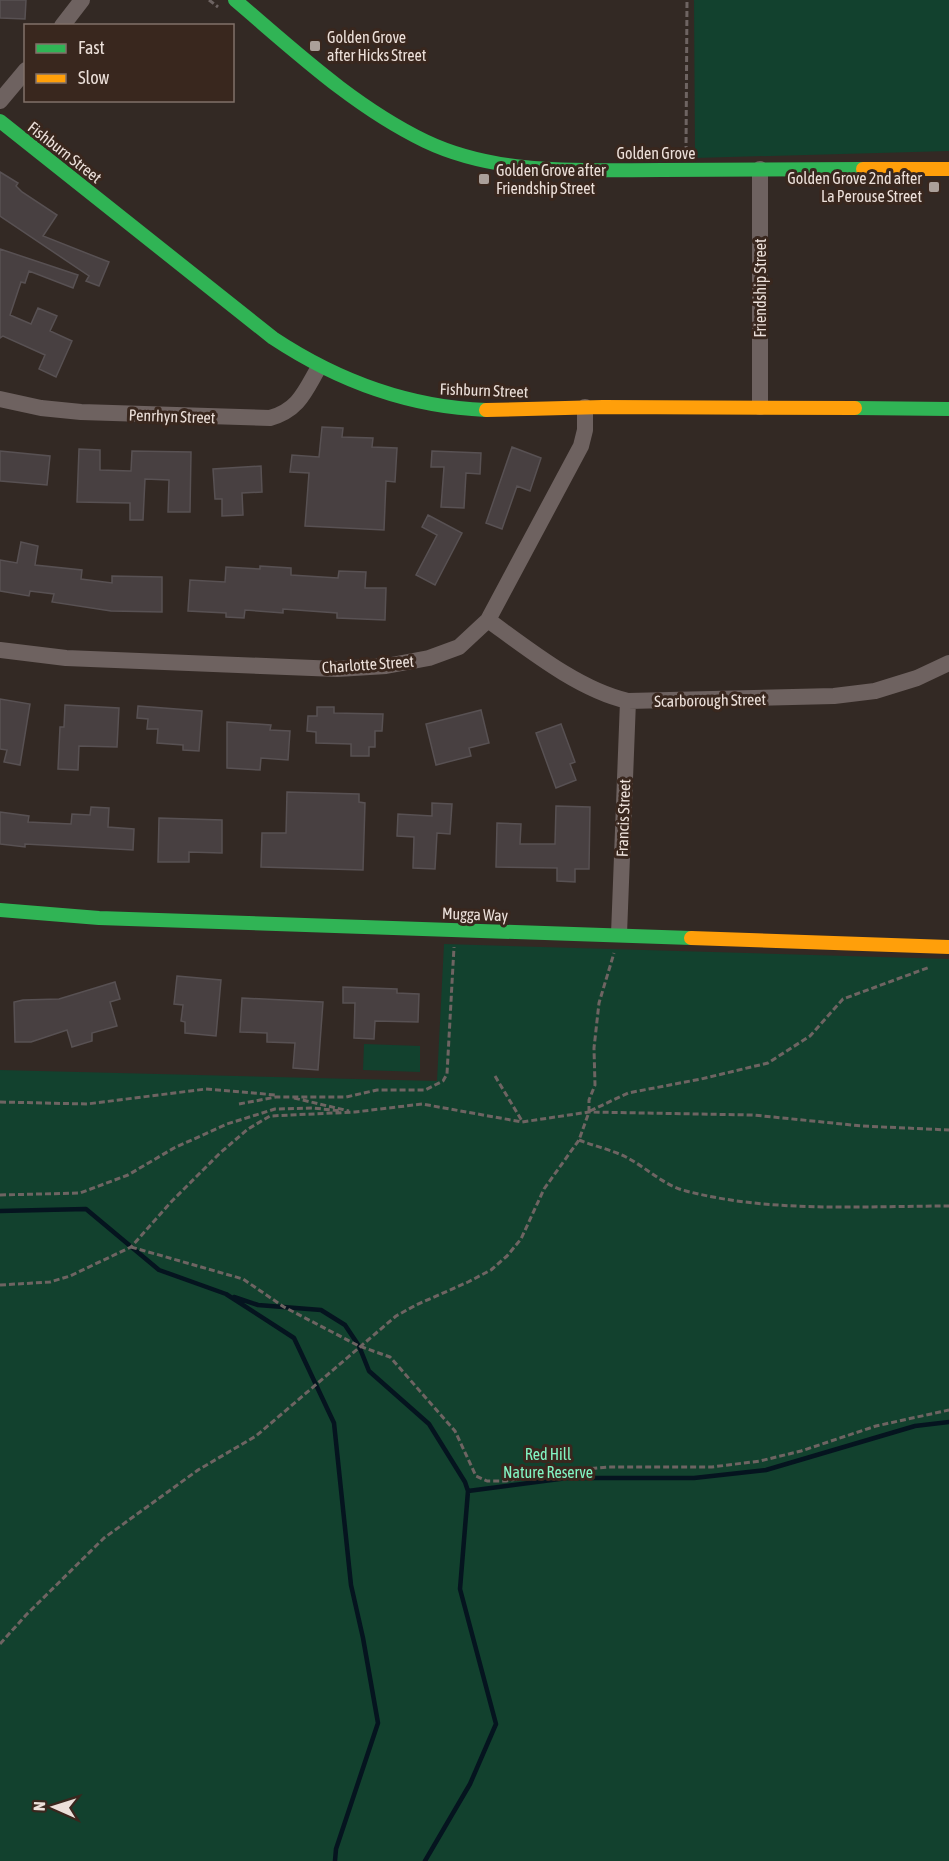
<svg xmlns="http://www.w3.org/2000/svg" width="949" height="1861" font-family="'Asap Condensed',sans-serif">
	<rect width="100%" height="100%" fill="#332924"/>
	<!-- green -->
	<path fill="#12412e" d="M694,0H949V151L695,158Z
		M444,944L949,959V1861H0V1070L437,1081Z
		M364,1044L420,1046V1072L363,1070Z"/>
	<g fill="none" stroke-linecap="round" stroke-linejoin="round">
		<!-- stream -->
		<path stroke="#05141f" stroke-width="4.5" d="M0,1211L86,1209L159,1270L226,1294L294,1338L334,1423L351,1585L363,1638L378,1723L336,1849L335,1861
			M234,1297L258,1305L321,1310L345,1325L359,1346L369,1371L429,1424L465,1482L468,1491L460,1589L496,1724L470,1784L425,1861
			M468,1491L567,1478H694L766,1470L915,1426L949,1422"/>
	</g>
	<!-- building -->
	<path fill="#484041" stroke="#585153" stroke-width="1.5" d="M0,0H26L25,19L0,18Z
		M0,172L18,183L16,186L22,192L57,215L43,236L109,262L99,286L86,281L89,276L0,216Z
		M0,249L78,275L73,288L29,271L25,283L21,282L10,315L31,324L38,308L57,316L50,331L72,341L56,377L39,369L45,355L3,336L0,338Z
		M322,427L343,428L342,437L373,438L372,447L397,448L395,482L386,481L384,530L305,526L309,473L290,472L292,455L319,457Z
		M512,447L541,458L530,491L517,486L502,529L486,523Z
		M79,449L100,450V470L131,471L132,451L191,452L190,512H168L169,480L145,479L143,520H130V503L77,502Z
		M0,451L50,456L47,485L0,481Z
		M432,451L481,453L480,474L466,473L464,508L441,507L444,467H431Z
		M261,466L262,492L242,493L243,515L222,516V499H215L213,469Z
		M428,515L462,533L435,585L416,575L437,535L422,527Z
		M21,542L38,546L35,565L82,570L81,579L112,583V576L162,577V612L111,611L52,602L54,594L30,591L29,596L0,591V560L17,563Z
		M260,566L291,568V575L338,578L339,571L366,572L365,588H386L385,620L337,618V613L283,609V613L245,610L244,618L226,617V613L188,611L190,580L225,582L226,567L260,569Z
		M0,699L30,704L20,765L4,762L7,750L0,749Z
		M65,705L119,708L117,747L79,746L78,770L58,769L60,727H64Z
		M138,706L202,711L199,751L183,750V745L157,743L158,729H147L148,719L137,718Z
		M317,707H334V713L383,714L382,731H375V747H369V756H351V744L316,743V732L307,731L308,716H317Z
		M481,710L489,743L469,748L471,756L436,765L426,724Z
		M227,722L271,725L270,730L290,731L288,760L261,758L260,770L227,768Z
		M561,724L575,762L570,764L576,780L556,788L536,733Z
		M287,792L359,794V802L365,803L363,870L261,867L262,833H286Z
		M432,803L452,804L450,834L437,833L435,869L413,868L414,837L397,836L398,814L432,816Z
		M556,806L590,807L589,869H575V882L557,881V868L496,867L497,823L521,824L520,844H555Z
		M91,807L109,808L108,827L134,829L133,850L25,844V847L0,844V812L29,816L28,822L71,824L72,814L90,815Z
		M159,818L222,820V853L189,852V862H158Z
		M177,976L221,980L216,1036L185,1033V1022L181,1021L183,1005L174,1004Z
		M115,982L120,999L110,1002L117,1026L92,1033V1041L72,1047L67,1030L31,1042H15L14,1002L23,1000L59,999Z
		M343,987L397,989V993L419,994L418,1022L375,1021L374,1039L354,1038L355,1003H343Z
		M242,998L323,1002L318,1070L293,1068L295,1043L267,1042V1033L240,1032Z"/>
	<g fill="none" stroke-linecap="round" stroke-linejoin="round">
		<!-- path -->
		<path stroke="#6e6462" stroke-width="3" stroke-dasharray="6 3" stroke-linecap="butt" d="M209,0L218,7
			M686,152L687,0
			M495,1076L522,1121
			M294,1098L349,1111
			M0,1102L87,1104L206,1089L276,1095
			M239,1104L276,1097H346L377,1090H425L443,1081L447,1074L454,947
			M590,1111L628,1093L701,1079L768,1063L810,1036L843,999L930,967
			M579,1140C594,1146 612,1150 626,1157C647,1168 663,1185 686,1191C771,1213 862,1206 949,1206
			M0,1195L80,1193L128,1175L174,1148L227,1124L275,1109L313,1108L341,1111
			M131,1247L243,1279L284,1307L359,1346L390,1357L455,1431L476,1476L487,1481H506L555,1472L608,1467H712L760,1461L801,1451L876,1426L949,1410
			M0,1285L50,1282L70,1276L131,1247L172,1201L220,1153L248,1129L270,1116L355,1112L422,1104L522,1122L589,1112L753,1115L862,1126L949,1130
			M0,1644L26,1615L104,1538L198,1470L256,1436L396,1316L416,1305L468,1282L491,1270L507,1256L521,1239L544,1189L579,1140L589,1112V1100L595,1085L594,1048L599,1003L614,953"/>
		<!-- street -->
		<path stroke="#6e6260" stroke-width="16" d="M62,26L82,0
			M0,101L26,70
			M760,169V407
			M0,399L41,408L81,412L270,418C299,410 305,391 319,367
			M488,620C528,649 579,690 628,701L834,696L875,691L917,678L949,663
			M0,650L66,658L337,669L386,666L429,658L459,647L488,620L581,446L585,430V407
			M619,934L628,701"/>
		<!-- fast -->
		<path stroke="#30b455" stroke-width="14" d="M235,0C295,51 353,106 425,141C498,176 583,170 662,170C729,170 796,169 863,169
			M0,121L273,338C338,381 407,407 486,410
			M855,408L949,409
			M0,910L99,918L691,938"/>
		<!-- slow -->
		<path stroke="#ff9f0a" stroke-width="14" d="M863,169H949
			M486,410L603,407L855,408
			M691,938L949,947"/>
	</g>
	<!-- markers -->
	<g fill="#aba09a" stroke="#39271e" stroke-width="2">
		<rect x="309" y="40" width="12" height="12" rx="3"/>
		<rect x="478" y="173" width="12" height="12" rx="3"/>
		<rect x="928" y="181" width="12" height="12" rx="3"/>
	</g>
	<g text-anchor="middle" stroke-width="6" stroke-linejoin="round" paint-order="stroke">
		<!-- poi labels -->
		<g font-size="16" fill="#ece0da" stroke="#39271e" text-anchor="start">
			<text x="327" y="43">Golden Grove<tspan x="327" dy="18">after Hicks Street</tspan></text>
			<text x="496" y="176">Golden Grove after<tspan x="496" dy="18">Friendship Street</tspan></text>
			<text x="922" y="184" text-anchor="end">Golden Grove 2nd after<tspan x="922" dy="18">La Perouse Street</tspan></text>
		</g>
		<!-- street labels -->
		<g font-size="16" fill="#ece0da" stroke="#39271e">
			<text transform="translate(65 152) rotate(38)" y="6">Fishburn Street</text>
			<text x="656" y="159">Golden Grove</text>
			<text transform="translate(760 288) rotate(-90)" y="6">Friendship Street</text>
			<text transform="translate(484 390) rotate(2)" y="6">Fishburn Street</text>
			<text transform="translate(172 416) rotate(2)" y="6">Penrhyn Street</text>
			<text transform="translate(368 664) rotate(-4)" y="6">Charlotte Street</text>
			<text transform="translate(710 700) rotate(-1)" y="6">Scarborough Street</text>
			<text transform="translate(623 818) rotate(-88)" y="6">Francis Street</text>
			<text transform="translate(475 914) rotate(2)" y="6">Mugga Way</text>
		</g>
		<!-- park labels -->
		<g font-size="16" fill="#82f5c3" stroke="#39271e">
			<text x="548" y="1460">Red Hill<tspan x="548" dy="18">Nature Reserve</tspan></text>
		</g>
	</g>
	<!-- legend -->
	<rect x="24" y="24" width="210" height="78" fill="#39271e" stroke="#817169" stroke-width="1.5"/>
	<rect x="36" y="44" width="30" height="9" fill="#30b455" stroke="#817169" stroke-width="1.5"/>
	<text x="78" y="54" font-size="18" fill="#ece0da">Fast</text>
	<rect x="36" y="74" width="30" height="9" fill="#ff9f0a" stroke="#817169" stroke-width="1.5"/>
	<text x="78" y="84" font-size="18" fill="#ece0da">Slow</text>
	<!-- north arrow -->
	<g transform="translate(54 1807) rotate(273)" stroke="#39271e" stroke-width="4.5" paint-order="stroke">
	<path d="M0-4.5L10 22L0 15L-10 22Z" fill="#ece0da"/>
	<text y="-9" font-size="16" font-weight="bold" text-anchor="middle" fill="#ece0da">N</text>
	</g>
</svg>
